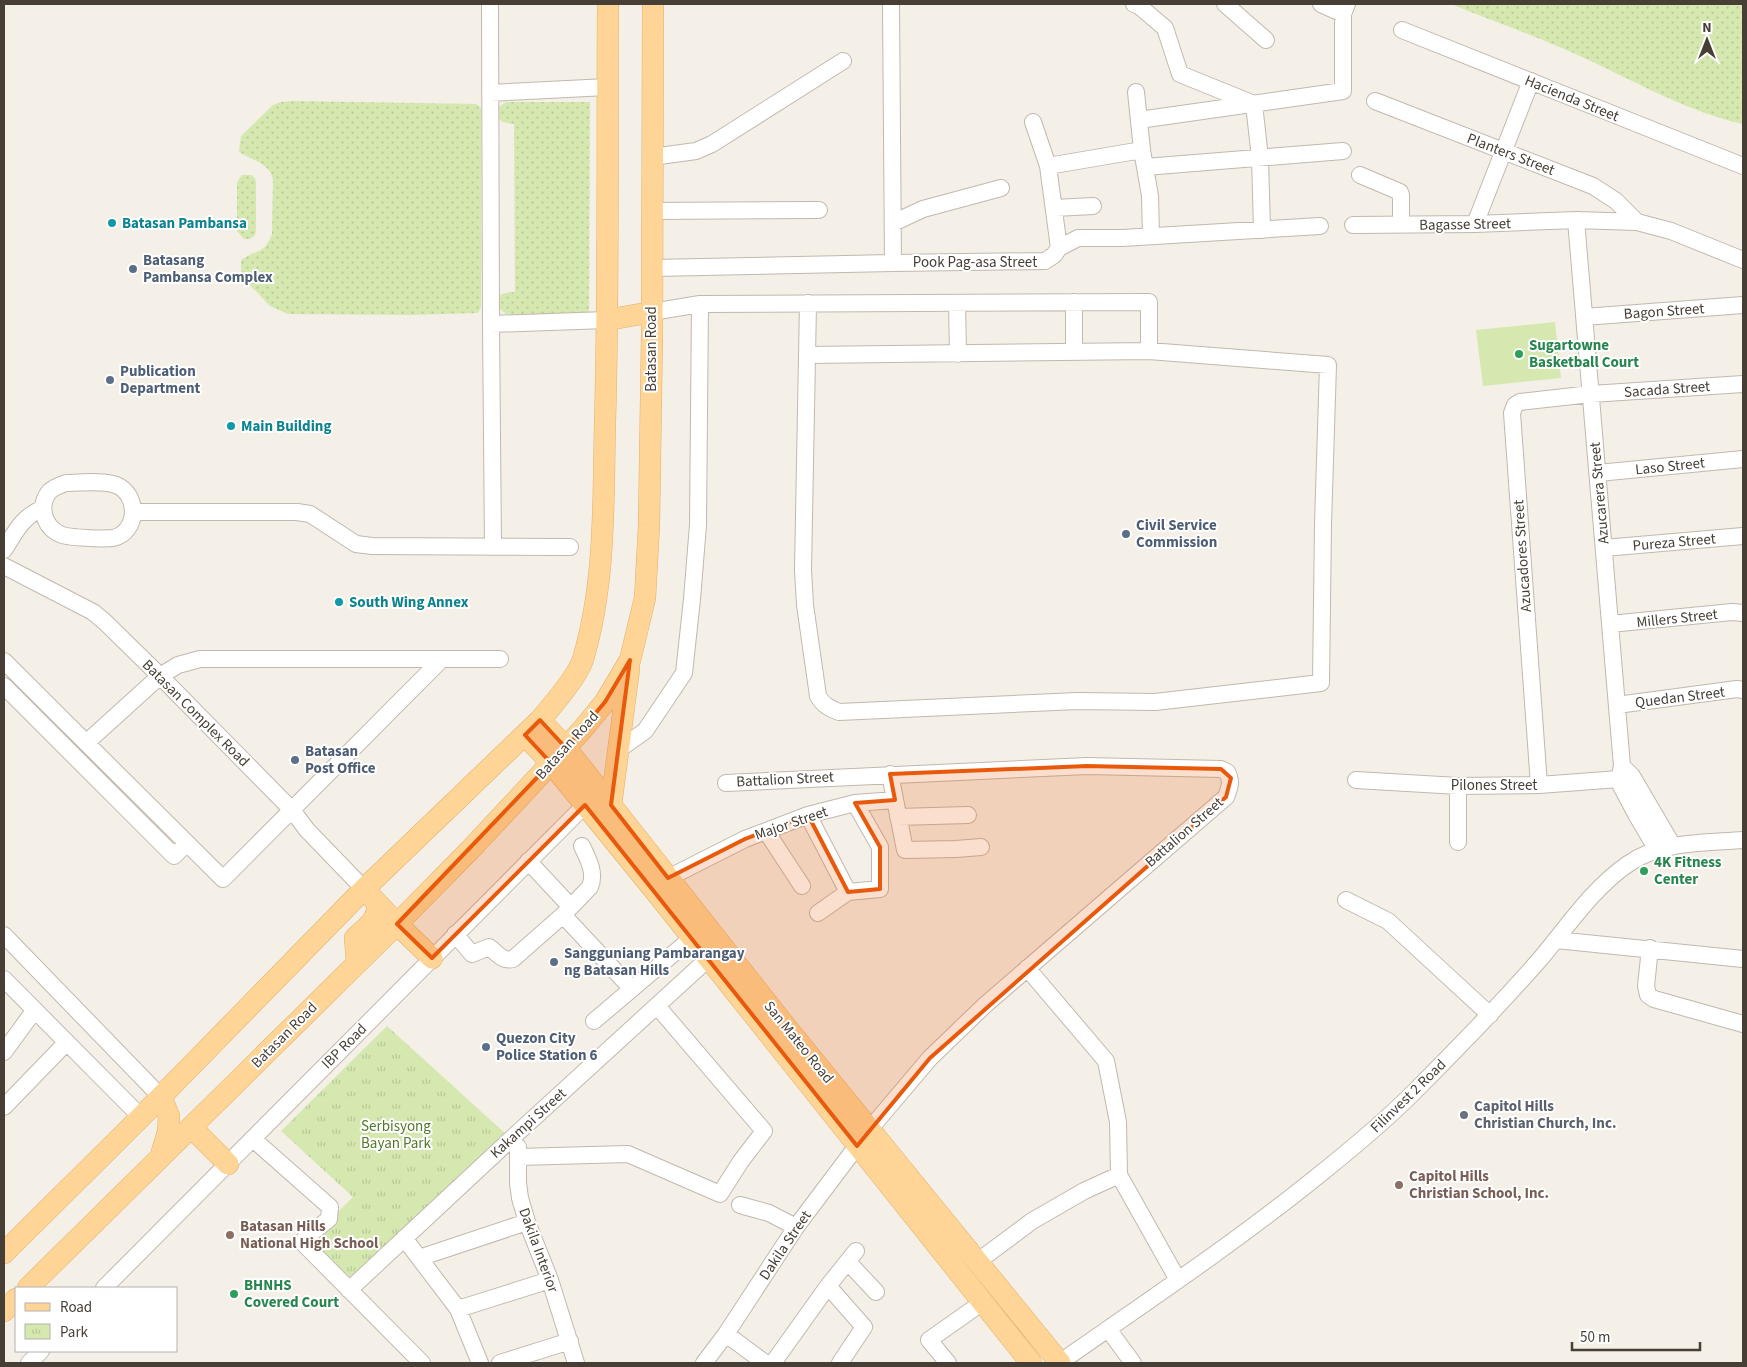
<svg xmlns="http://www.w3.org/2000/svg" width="1747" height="1367" font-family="'Source Sans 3',sans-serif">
	<defs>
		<pattern id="grass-dots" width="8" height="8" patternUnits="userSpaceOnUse" patternTransform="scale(1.25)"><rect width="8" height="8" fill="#d5e8b0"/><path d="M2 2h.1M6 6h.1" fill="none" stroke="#b8c898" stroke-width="1.8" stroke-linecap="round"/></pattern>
		<pattern id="park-tufts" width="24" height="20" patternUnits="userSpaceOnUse" patternTransform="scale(1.25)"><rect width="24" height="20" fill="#d5e8b0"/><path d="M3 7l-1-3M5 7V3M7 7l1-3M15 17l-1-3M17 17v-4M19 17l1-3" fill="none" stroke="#b8c898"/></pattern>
	</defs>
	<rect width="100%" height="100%" fill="#f4efe7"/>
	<!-- grass -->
	<path fill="url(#grass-dots)" d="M1451,4H1743V124C1680,110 1623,74 1564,49C1527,33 1488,19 1451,4Z
		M293,101L476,104L481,108V307L478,313L410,315L288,314L270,306L245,280L241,272V260C257,249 264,255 272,234L273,180C270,163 253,161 241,153L239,151L241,136L273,105L281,102Z
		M506,102H590L589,315L506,314L499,308L498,298C503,291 508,293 515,292L514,124C502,123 495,121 499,107Z
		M242,175H251L255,178L256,182V231L255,235L250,239H244L237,231V182Z"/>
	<!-- park -->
	<path fill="url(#park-tufts)" d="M387,1026L507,1135L352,1279L310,1240L353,1197L281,1131Z"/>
	<!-- pitch -->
	<path fill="#d5e8b0" d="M1555,322L1561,378L1483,386L1476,330Z"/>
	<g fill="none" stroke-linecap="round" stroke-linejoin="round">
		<defs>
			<path id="minor" d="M490,4L491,324L493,547
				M891,4L893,263
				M1134,4L1139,6L1165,28L1180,74L1254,104L1260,158L1262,230
				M1225,4L1266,40
				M1321,4L1343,14
				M1402,30L1743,166
				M1136,92L1142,150L1150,196L1151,236
				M490,93L607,87
				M1375,101L1593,186L1616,201L1637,222
				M1139,120L1343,91V14L1347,4
				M1033,122L1048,166L1059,248
				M652,157L696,151L712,144L843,61
				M1048,166L1142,150
				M1145,167L1343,151
				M1360,175L1400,192L1401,195V225
				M1055,208L1093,206
				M651,211L819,210
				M1576,220L1622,766L1619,779L1621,786L1637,816L1657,850
				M893,223L923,209L1001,188
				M1475,224L1531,81
				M1353,225L1475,224L1576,220L1637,222L1671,231L1743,260
				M652,268L893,263L1045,261L1054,255L1059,248L1078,238H1122L1320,226
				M957,303L958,354
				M652,312L700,304L1149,302V351
				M1584,317L1743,305
				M491,324L607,320
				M1074,352V302
				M807,355L1149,351L1328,365L1323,524L1321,683L1155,702L1077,701L839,712C829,708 823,705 818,696L805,605L803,570L808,303
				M1598,473L1743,459
				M66,483C80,483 103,480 116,485C139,494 139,532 113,538C104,539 67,538 60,534C44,527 38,506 49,492C54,487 60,485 66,483Z
				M133,512H297L310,514L356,544L372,546L570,547
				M1604,548L1743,536
				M4,550C16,531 22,517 43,508
				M4,566L93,612L105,622L160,676L292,810L307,830L364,889
				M1610,624L1732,612L1743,613
				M4,661L223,879L442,659
				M4,686L174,856L186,844
				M1617,705L1737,689L1743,690
				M86,743L160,676L178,665L200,659H500
				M618,750L645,731L684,673L692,599L698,525L700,304
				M1625,769L1632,776L1673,846
				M890,774L905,850L956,849L981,847
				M1356,780L1458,786L1539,785L1619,779L1632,776
				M1539,785L1512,413L1515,405L1520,402L1591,394L1743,384
				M808,815L848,892
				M898,817L968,815
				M766,831L802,886
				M1458,842V786
				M528,861L571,907
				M668,878L745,839L808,815L855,803L895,800
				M1346,900L1388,921L1490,1015
				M818,913L848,892L880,889V847L855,803
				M563,915L590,887C596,873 588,859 582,846
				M455,934L472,954L489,947C497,953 503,962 513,959L563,915L631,988
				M4,935L161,1097
				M1556,940L1743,959
				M1650,948L1646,986L1648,995L1654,999L1743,1024
				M1027,968L1106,1061L1118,1122L1119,1175L1178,1280
				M4,979L141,1117
				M594,1021L693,937
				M4,1052L34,1011
				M4,1107L66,1043
				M253,1139L330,1207L329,1219L305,1238L303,1243L422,1363
				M518,1147V1183L520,1198L527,1222L550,1280L576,1363
				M518,1157L628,1154L720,1194L741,1161L764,1131L657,1006
				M740,1205L769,1213L796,1227
				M404,1238L458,1309L480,1363
				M419,1258L527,1222
				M848,1262L876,1292
				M977,1262L1032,1221L1084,1191L1119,1175
				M828,1286L864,1327L840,1363
				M104,1288L585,805
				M349,1290L512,1138L709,958
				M458,1309L550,1280
				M1108,1329L1133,1363
				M726,1334L765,1363
				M29,1363L41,1351
				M500,1363L570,1341
				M704,1363L726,1334L796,1227L869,1130L930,1058L985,1005L1226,797C1230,787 1232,781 1227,772L1221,769L1087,766L726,783
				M773,1363L828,1286L856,1251
				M948,1363L929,1340L983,1302
				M1059,1363C1148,1301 1239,1240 1324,1171C1355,1146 1385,1121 1413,1093C1457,1049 1500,1005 1541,958C1568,926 1593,888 1628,864C1661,841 1705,843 1743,840"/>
			<path id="major" d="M607,320L652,312
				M540,720L566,748L783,1023L1060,1363
				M525,735L551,763L659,896L1031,1363
				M611,805L629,669
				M364,889L397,924L432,958
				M357,963L355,938C366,927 379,921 377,903
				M191,1127L228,1164
				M161,1155L168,1132L169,1116L161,1097
				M4,1253L141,1117L364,889L540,720C552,706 578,676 583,659C606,582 603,502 605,423C609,283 607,143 608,4
				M28,1288L397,924L470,850L582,730L605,702L630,660L645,598L649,525L652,333L653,4
				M4,1311L16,1299"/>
		</defs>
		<!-- minor casing -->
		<use href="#minor" stroke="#c2b8ad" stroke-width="18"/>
		<!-- major casing -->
		<use href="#major" stroke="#e3b066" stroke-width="22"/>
		<!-- minor -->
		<use href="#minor" stroke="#fff" stroke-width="16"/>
		<!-- major -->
		<use href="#major" stroke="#fed596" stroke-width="21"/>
	</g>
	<!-- marked area -->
	<path fill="#e8590c" fill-opacity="0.2" stroke="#e8590c" stroke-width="4" stroke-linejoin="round" d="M630,660L611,805L668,878L745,839L808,815L848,892L880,889V847L855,803L895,800L890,774L1087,766L1221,769L1231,778L1226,797L930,1058L857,1146L585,805L432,958L397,924L551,763L525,735L540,720L566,748L605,702Z"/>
	<!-- markers -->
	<g fill="#0f9aa8" stroke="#fff" stroke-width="2">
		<circle cx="112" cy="223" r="5"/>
		<circle cx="231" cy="426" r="5"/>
		<circle cx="339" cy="602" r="5"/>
	</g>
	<g fill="#5c6f8a" stroke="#fff" stroke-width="2">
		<circle cx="133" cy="269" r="5"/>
		<circle cx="110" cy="380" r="5"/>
		<circle cx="1126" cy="534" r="5"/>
		<circle cx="295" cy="760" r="5"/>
		<circle cx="554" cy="962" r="5"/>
		<circle cx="486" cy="1047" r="5"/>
	</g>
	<g fill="#2e9e5b" stroke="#fff" stroke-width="2">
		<circle cx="1519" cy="354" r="5"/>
		<circle cx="1644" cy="871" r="5"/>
		<circle cx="234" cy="1294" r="5"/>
	</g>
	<circle fill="#6b7280" stroke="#fff" stroke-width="2" cx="1464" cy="1115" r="5"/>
	<g fill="#8d6e63" stroke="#fff" stroke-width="2">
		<circle cx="1399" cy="1185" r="5"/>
		<circle cx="230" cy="1235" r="5"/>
	</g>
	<g text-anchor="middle" stroke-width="4" stroke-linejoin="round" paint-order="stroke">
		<!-- street labels -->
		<g font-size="15" fill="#473f36" stroke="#fff">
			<text transform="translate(1572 98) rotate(22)" y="5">Hacienda Street</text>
			<text transform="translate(1511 154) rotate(21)" y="5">Planters Street</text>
			<text transform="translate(1465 224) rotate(-1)" y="5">Bagasse Street</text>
			<text x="975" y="267">Pook Pag-asa Street</text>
			<text transform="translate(1664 311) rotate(-4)" y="5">Bagon Street</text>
			<text transform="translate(651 349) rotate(-90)" y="5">Batasan Road</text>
			<text transform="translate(1667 389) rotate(-4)" y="5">Sacada Street</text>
			<text transform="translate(1670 466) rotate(-6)" y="5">Laso Street</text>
			<text transform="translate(1599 493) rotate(-95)" y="5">Azucarera Street</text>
			<text transform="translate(1674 542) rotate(-5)" y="5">Pureza Street</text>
			<text transform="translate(1522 556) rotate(-94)" y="5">Azucadores Street</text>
			<text transform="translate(1677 618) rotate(-6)" y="5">Millers Street</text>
			<text transform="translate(1680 697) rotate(-7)" y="5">Quedan Street</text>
			<text transform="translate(196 713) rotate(45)" y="5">Batasan Complex Road</text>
			<text transform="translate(567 745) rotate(-48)" y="5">Batasan Road</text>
			<text transform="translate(785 779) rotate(-3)" y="5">Battalion Street</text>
			<text x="1494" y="790">Pilones Street</text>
			<text transform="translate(791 823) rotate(-19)" y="5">Major Street</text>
			<text transform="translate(1184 832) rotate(-41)" y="5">Battalion Street</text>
			<text transform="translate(284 1035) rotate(-45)" y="5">Batasan Road</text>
			<text transform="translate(799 1042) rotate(51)" y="5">San Mateo Road</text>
			<text transform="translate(344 1046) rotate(-45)" y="5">IBP Road</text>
			<text transform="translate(1408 1096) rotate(-44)" y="5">Filinvest 2 Road</text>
			<text transform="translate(528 1123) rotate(-42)" y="5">Kakampi Street</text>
			<text transform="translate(785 1245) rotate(-56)" y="5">Dakila Street</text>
			<text transform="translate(539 1250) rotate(70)" y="5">Dakila Interior</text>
		</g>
		<!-- culture labels -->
		<g font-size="15" font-weight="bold" fill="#0d838f" stroke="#fff" text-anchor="start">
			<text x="122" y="228">Batasan Pambansa</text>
			<text x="241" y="431">Main Building</text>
			<text x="349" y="607">South Wing Annex</text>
		</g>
		<!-- service labels -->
		<g font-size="15" font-weight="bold" fill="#4e5e75" stroke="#fff" text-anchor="start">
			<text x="143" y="265">Batasang<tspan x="143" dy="17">Pambansa Complex</tspan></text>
			<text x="120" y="376">Publication<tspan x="120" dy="17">Department</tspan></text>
			<text x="1136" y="530">Civil Service<tspan x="1136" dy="17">Commission</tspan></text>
			<text x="305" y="756">Batasan<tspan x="305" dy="17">Post Office</tspan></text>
			<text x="564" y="958">Sangguniang Pambarangay<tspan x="564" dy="17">ng Batasan Hills</tspan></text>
			<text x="496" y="1043">Quezon City<tspan x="496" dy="17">Police Station 6</tspan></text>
		</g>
		<!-- leisure labels -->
		<g font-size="15" font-weight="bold" fill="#27864d" stroke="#fff" text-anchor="start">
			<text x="1529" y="350">Sugartowne<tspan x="1529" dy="17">Basketball Court</tspan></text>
			<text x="1654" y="867">4K Fitness<tspan x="1654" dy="17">Center</tspan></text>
			<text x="244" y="1290">BHNHS<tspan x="244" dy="17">Covered Court</tspan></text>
		</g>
		<!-- worship labels -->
		<g font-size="15" font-weight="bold" fill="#5b616d" stroke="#fff" text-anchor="start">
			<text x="1474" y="1111">Capitol Hills<tspan x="1474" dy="17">Christian Church, Inc.</tspan></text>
		</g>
		<!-- park labels -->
		<g font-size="15" fill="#507929" stroke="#fff">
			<text x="396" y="1131">Serbisyong<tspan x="396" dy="17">Bayan Park</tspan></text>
		</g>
		<!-- education labels -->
		<g font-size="15" font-weight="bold" fill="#785e54" stroke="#fff" text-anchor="start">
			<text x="1409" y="1181">Capitol Hills<tspan x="1409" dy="17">Christian School, Inc.</tspan></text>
			<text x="240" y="1231">Batasan Hills<tspan x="240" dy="17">National High School</tspan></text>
		</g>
	</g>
	<!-- border -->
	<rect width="1747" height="1367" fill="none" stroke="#473f36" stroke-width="10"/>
	<!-- legend -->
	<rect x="15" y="1287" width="162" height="65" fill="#ffffff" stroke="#b5b2af"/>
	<rect x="25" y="1303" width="25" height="8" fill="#fed596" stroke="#b5b2af"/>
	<text x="60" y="1312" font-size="15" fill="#473f36">Road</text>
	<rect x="25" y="1324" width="25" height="15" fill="url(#park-tufts)" stroke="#b5b2af"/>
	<text x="60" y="1337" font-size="15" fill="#473f36">Park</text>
	<!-- north arrow -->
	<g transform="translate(1707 40)" stroke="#ffffff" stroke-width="4" paint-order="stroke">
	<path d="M0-4L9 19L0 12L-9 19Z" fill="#473f36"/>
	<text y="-8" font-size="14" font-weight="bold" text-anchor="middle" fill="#473f36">N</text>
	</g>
	<!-- scale -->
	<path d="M1572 1342v8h128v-8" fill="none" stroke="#473f36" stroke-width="2.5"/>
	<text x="1580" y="1342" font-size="15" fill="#473f36" stroke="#ffffff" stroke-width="4" paint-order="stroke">50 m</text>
</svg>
